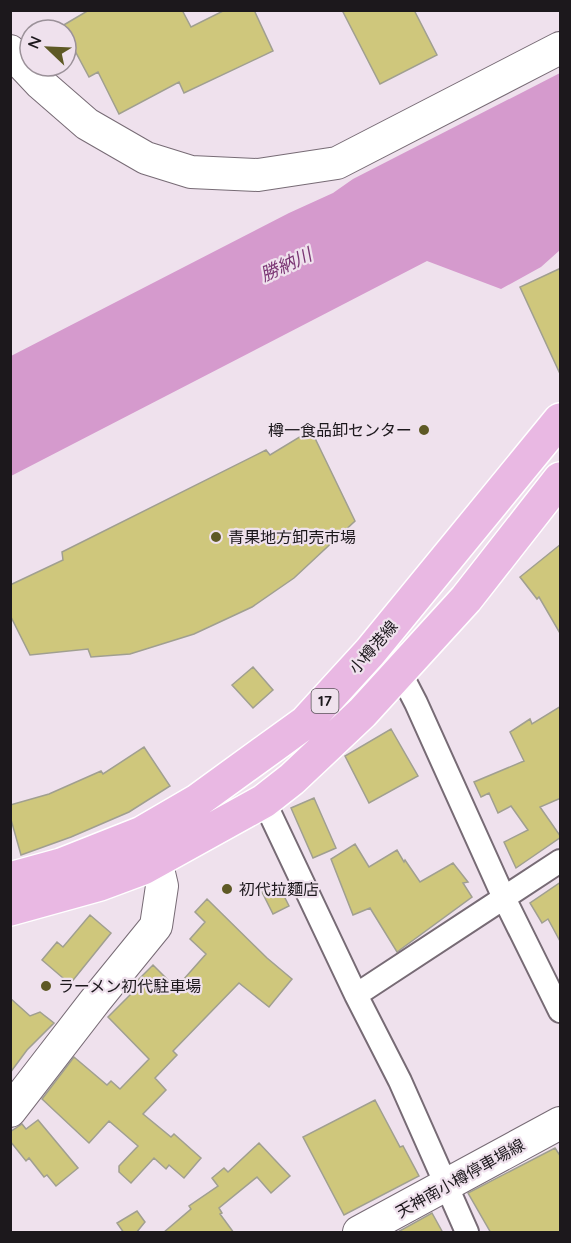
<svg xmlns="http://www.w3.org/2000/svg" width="571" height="1243" font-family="Quicksand,'Noto Sans JP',sans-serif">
	<rect width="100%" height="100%" fill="#efe1ed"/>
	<!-- water -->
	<path fill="#d59acd" d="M560,73V250L541,267L501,289L427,261L11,476V356L289,213L333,193L353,179Z"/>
	<!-- building -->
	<path fill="#cfc77c" stroke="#a09f90" stroke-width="1.5" d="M89,10H182L191,27L225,10H254L273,51L184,93L179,82L119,114L98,72L89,77L66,34V30L62,26Z
		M342,10H414L437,55L380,84Z
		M561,268V376L520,287Z
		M311,430L355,521L294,578L252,607L194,634L130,654L91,657L88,649L30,655L10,615V585L63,560L62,552L266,450L270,455Z
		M561,544V635L539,597L537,599L520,577Z
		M253,667L273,690L253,708L232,685Z
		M561,706V798L540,807L561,837L516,868L504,842L528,830L511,806L498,813L489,793L481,797L474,782L524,761L510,732L530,719L532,724Z
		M391,729L418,776L369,803L345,756Z
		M144,747L170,786L129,812L71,837L21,855L10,816V805L49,794L101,771L103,774Z
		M314,798L336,848L313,858L291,808Z
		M355,844L369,867L397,850L404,862L405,860L420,882L453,863L468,882L463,883L472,897L397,952L370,908L353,915L331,859Z
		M561,882V943L548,919L542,923L530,903Z
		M278,884L289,906L273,914L262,892Z
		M207,899L267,958L292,979L269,1007L239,983L173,1051L177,1055L155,1078L166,1090L143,1114L171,1137L174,1134L201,1158L184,1178L169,1165L166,1169L154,1158L131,1183L119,1172V1166L138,1146L109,1121L89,1143L42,1099L74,1057L107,1085L111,1081L120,1089L149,1059L108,1017L138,987L135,983L153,965L176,988L206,954L190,939L205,922L195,912Z
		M90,915L111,933L70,984L42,960L57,942L63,947Z
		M10,998L30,1016L40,1012L54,1023L27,1050L10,1073Z
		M375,1100L400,1147L403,1146L419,1176L344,1215L303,1137Z
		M38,1120L78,1168L56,1186L47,1175L44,1177L29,1158L26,1161L10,1141V1132L22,1124L26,1129Z
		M259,1143L290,1176L271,1193L257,1177L219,1208L222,1213L220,1214L234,1233H163L191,1209L189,1206L218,1186L212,1178L224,1168L228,1172Z
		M555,1148L561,1157V1233H491L468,1193Z
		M137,1211L145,1222L136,1233H124L117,1223Z
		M432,1213L443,1233H396Z"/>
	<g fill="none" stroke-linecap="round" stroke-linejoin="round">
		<defs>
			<path id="street" d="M370,652L400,672L416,703L504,898L560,1011
				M264,801L356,995L400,1081L467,1232
				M356,995L560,861"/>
			<path id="secondary" d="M10,51L41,84L87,124L146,158L191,172L258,175L337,163L560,48
				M10,1111L95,1001L156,926L162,886L156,860L144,837
				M359,1232L560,1123"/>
			<path id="primary" d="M10,879L61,865L142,833L197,801L306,722L370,652L560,420
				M10,909L100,884L143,868L264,801L292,779L362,713L466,599L560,479"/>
		</defs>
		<!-- street casing -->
		<use href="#street" stroke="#776b75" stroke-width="26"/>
		<!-- secondary casing -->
		<use href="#secondary" stroke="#776b75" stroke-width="34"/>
		<!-- primary casing -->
		<use href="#primary" stroke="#fff" stroke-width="36"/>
		<!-- street -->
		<use href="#street" stroke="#fff" stroke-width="22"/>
		<!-- secondary -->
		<use href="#secondary" stroke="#fff" stroke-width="32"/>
		<!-- primary -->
		<use href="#primary" stroke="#e9b8e3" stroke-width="33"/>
	</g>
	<!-- markers -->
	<g fill="#5e5925" stroke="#efe1ed" stroke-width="2">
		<circle cx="424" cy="430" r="6"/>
		<circle cx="216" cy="537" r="6"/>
		<circle cx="227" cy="889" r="6"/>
		<circle cx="46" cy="986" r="6"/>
	</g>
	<g text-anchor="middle" stroke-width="4.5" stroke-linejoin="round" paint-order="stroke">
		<!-- shield labels -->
		<rect fill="#efe1ed" stroke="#5b545b" stroke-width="1.5" x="311.5" y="689" width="27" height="24" rx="4.5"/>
		<g font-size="15" font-weight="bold" fill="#1c181c">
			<text x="325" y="706">17</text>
		</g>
		<!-- poi labels -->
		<g font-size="16" fill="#1c181c" stroke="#efe1ed" text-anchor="start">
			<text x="412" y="436" text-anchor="end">樽一食品卸センター</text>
			<text x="228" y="543">青果地方卸売市場</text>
			<text x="239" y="895">初代拉麵店</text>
			<text x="58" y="992">ラーメン初代駐車場</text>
		</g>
		<!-- street labels -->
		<g font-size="16" fill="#1c181c" stroke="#efe1ed">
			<text transform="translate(373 647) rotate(-49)" y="6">小樽港線</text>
			<text transform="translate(460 1178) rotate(-29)" y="6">天神南小樽停車場線</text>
		</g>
		<!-- water labels -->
		<g font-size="18" font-style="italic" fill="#7b3674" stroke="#efe1ed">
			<text transform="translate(286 265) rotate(-25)" y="6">勝納川</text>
		</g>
	</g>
	<!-- border -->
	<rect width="571" height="1243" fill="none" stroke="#1c181c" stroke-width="24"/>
	<!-- north arrow -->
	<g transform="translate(48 48) rotate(293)"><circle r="28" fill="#efe1ed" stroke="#9b9199" stroke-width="1.5"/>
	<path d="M0-4.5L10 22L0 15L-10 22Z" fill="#5e5925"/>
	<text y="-9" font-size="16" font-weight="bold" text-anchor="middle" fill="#1c181c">N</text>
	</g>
</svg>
